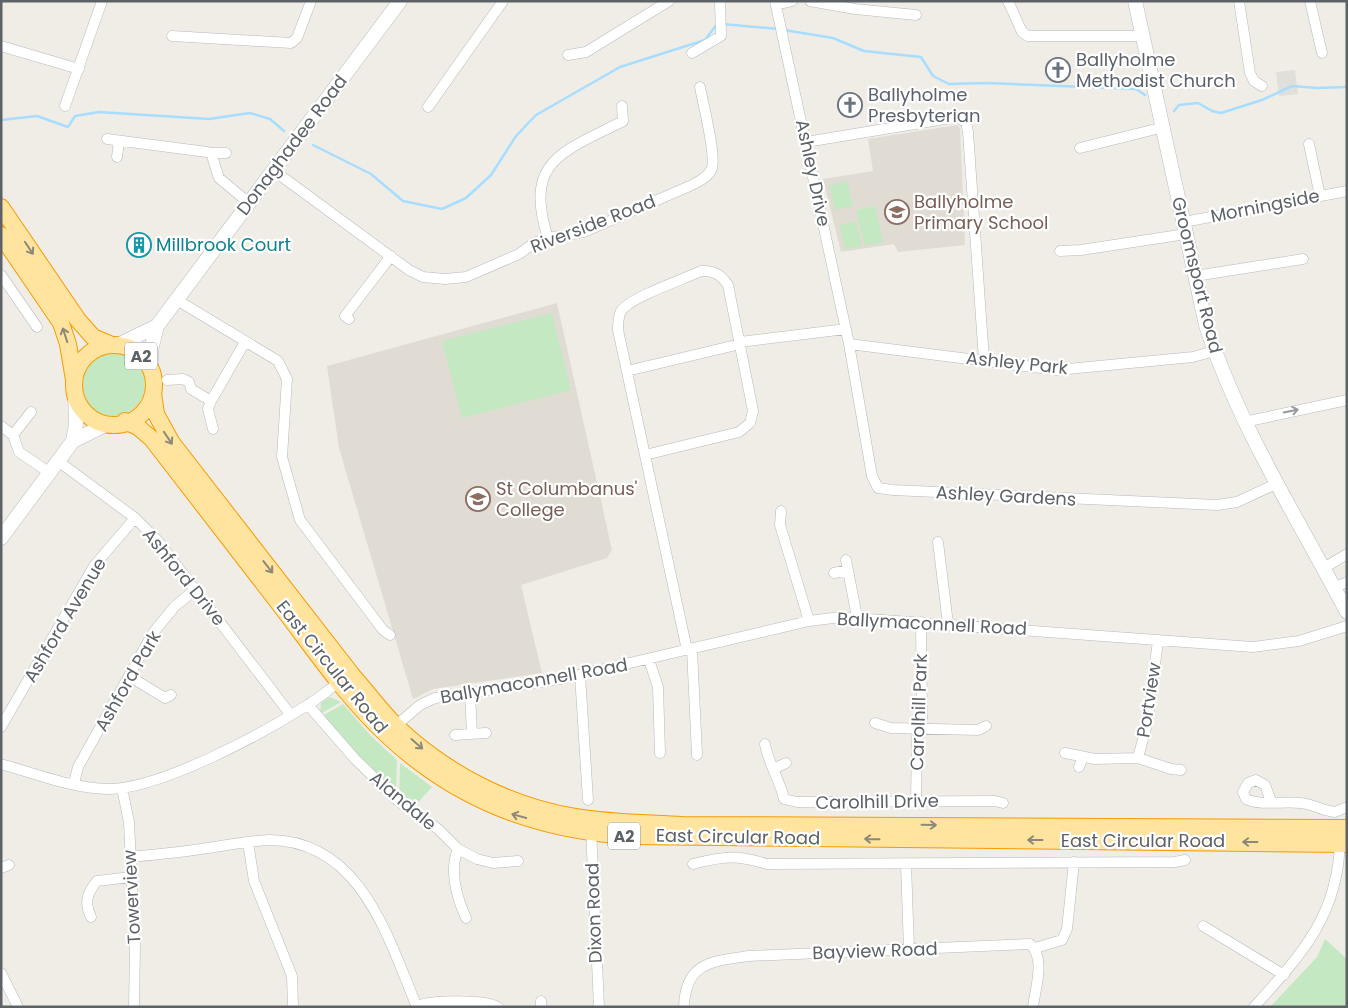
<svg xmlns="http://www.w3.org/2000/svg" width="1348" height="1008" font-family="Poppins,sans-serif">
	<rect width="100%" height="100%" fill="#f0ede6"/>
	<!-- industrial -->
	<path fill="#e1dfda" d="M1295,70L1298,94L1279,96L1276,72Z"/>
	<!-- education -->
	<path fill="#e0dcd4" d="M957,125L960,128L965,245L898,252L894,244L841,252L823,179L873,171L868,139Z
		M557,303L612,550L607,558L521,585L542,673L433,689L413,699L339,448L327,366Z"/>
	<!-- green -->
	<path fill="#c4e8c2" d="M847,181L853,206L835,210L829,186Z
		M875,206L883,242L865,246L856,210Z
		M856,221L862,246L845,249L839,225Z
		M552,313L571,390L462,418L442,341Z
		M81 384a32 32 0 1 1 64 0a32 32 0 1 1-64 0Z
		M330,697L341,702L320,714L321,702Z
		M343,704L371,736L397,760L396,794L363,763L322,716Z
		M400,763L432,787L413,808L399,797Z
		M1325,939L1347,959V1007H1270L1317,957Z"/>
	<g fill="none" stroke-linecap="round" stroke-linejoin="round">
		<!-- stream -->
		<path stroke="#a7deff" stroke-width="2.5" d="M722,24L779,29
			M784,30L833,38L864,51L921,57L933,76L949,84L987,83L1136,89L1145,95
			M1174,111L1179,105L1198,103L1212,111L1221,113L1262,100L1292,86L1317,88L1347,87
			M1,120L37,116L68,127L75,116L99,112L209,119L250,113L270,119L284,131
			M313,145L371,174L403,201L442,209L466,198L491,175L516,136L536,115L620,67L705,40L717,24"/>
		<defs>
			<path id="minor" d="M775,1L849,344L872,476L878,488L893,490L1217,505L1237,502L1276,484
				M810,1L855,9L916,15
				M1008,1L1022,32L1028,36H1143
				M1239,1L1250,73L1254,81L1262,86
				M1310,1L1322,53
				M776,5L792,1
				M172,36L291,43L297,38L311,1
				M1,46L79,69
				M692,53L721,36L720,1
				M568,55L586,52L669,1
				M65,106L102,1
				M428,107L503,1
				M107,139L207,152L211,153L219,178L249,203
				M806,142L945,119L958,118L966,122L968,132L984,360
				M1309,144L1320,196
				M1080,148L1164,127
				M211,153H226
				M117,157L119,141
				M273,170L409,270L423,277L445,279L466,277L519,254L534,243L548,238L584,232L692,185C699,181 709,177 712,168C716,153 703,104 700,87
				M1184,222L1347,191
				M548,238C523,160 563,152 623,121L622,106
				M1060,251L1081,250L1186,234
				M1,275L37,327
				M1195,276L1303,259
				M177,300L278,361L287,379L282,457L300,520L383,630L390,635
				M349,319L345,316L391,256
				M740,342L846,329
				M849,344L1057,370L1193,357L1214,351
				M627,371L732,346
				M167,380L183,379L189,382L191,389L211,401
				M1244,422L1347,400
				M1,426L13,435L19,452L50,473
				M213,429L208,409L211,401L245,342
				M13,435L31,412
				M645,455L739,432L750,423L753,411L728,285C721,275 714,270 701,271C684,279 631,297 621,311C618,317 618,323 618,330L687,650
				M58,461L135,518L158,541L290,714
				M781,511L780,525L809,621
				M938,542L948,624
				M846,560L857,617
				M1324,568L1347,554
				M834,573L848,570
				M1334,588L1347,582
				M692,649L697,755
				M649,660L658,687L660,753
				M580,675L588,800
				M129,676L165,698L171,695
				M470,693L472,734
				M308,705L355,759L397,800L438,829L458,849L477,859L493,863L518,861
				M875,723L891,728L978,730L986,726
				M1,727L94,566L135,518
				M392,729L420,705L435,698L561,679L809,621L841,617L1253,647L1299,641L1347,626
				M455,735L486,733
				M765,744C768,763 780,780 784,799L797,802L995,801L1003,803
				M1065,753L1095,759L1138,758L1171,769L1181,770
				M1138,758L1147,724L1158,641
				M1,764C33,773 75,789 108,789C161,789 264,733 309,704C321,697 331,687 343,680
				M1079,767L1083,757
				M773,769L786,763
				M74,783L78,767L153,633L175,606L196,589
				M122,788L129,822L135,946L134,1007
				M916,801L917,737L922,719L921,622
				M1271,801L1265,785L1256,780L1248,783L1243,792L1246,799C1260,806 1284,801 1301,803C1313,804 1323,811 1335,812L1347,807
				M591,828L599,1007
				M248,842L254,881L292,976L293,1007
				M458,849C449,871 456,896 466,918
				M130,857C151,855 173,853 194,850C219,847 244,841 269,840C361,840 388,938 417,1007
				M693,864C723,856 737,855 767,864L1175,862L1185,860
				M906,864L909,949
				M1,868L9,865
				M91,917C84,903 87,893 97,881L131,877
				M1203,926L1284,975
				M1035,948L1062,940L1067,929L1074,862
				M1,973L18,1007
				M541,1001V1007
				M417,1006C432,1000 484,999 498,1007
				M684,1007C685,962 713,961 749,956L1030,944C1046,958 1035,989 1033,1007
				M1254,1007C1302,954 1339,915 1340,839"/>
			<path id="secondary" d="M1135,1L1206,325C1239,427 1297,517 1347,612
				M118,345L157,326
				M151,370V350L157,326L400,1
				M73,441L76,424L75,393
				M1,538L73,441L107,424"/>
			<path id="trunk" d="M1,207L78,320L93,337L112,345
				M1,235L61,323L68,344L74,380
				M74 385a40 40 0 1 1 80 0a40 40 0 1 1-80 0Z
				M153,393L156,414L172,443L352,675C367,692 381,711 397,727C446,773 508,806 575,817C610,823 646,823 682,825L1347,828
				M125,421L138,427L152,439C196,496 240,553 284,610C316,652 348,699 387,735C456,800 536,830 629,836L1347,844"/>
		</defs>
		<!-- minor casing -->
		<use href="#minor" stroke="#b6b9bd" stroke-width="11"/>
		<!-- secondary casing -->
		<use href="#secondary" stroke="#b7bbc0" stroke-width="15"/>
		<!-- trunk casing -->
		<use href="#trunk" stroke="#f69b00" stroke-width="18"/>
		<!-- minor -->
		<use href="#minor" stroke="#fff" stroke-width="10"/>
		<!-- secondary -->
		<use href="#secondary" stroke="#fff" stroke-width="14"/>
		<!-- trunk -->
		<use href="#trunk" stroke="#fee49e" stroke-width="16"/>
	</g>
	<!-- one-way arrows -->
	<defs><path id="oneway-shaft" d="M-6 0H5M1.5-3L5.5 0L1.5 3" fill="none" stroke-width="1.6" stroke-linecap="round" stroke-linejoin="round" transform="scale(1.25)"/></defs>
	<g stroke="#8d8978">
		<use href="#oneway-shaft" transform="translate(29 248) rotate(56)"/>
		<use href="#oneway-shaft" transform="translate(65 335) rotate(-108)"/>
		<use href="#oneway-shaft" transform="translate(168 438) rotate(56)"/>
		<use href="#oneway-shaft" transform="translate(268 567) rotate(52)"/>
		<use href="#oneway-shaft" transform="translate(417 744) rotate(41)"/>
		<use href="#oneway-shaft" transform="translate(519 816) rotate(-165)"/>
		<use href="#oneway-shaft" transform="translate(929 825) rotate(1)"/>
		<use href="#oneway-shaft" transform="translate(872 839) rotate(-179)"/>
		<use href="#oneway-shaft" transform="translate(1035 840) rotate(-180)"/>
		<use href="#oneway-shaft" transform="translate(1250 842) rotate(-180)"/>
	</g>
	<use stroke="#96999c" href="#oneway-shaft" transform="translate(1291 411) rotate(-11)"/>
	<!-- icons -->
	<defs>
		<symbol id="church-ring" viewBox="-11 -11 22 22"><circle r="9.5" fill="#fff" stroke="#6b7280" stroke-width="1.5"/><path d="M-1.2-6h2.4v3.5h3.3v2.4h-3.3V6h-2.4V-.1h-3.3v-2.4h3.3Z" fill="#6b7280"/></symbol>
		<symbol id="school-ring" viewBox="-11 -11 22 22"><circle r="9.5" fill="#fff" stroke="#8d6e63" stroke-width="1.5"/><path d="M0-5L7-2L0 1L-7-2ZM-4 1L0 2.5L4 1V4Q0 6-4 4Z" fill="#8d6e63"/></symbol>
		<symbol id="building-ring" viewBox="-11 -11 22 22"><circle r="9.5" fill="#fff" stroke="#0f9aa8" stroke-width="1.5"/><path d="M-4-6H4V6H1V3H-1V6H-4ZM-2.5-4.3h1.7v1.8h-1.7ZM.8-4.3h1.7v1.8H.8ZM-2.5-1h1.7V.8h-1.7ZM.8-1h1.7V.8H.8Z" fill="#0f9aa8"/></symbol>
	</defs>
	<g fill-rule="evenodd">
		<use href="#church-ring" x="1044" y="56" width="28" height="28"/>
		<use href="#church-ring" x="836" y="91" width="28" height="28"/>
		<use href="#school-ring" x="883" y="198" width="28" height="28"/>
		<use href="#building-ring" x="125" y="231" width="28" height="28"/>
		<use href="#school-ring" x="464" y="485" width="28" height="28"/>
	</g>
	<g text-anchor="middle" stroke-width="4.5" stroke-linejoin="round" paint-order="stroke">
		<!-- shield labels -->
		<g fill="#fff" stroke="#8e9195" stroke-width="1">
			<rect x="125" y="342.5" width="32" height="27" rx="4"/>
			<rect x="608" y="822.5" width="32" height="27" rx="4"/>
		</g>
		<g font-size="16" font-weight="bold" fill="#5d6267">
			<text x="141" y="362">A2</text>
			<text x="624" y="842">A2</text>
		</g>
		<!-- worship labels -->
		<g font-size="18" fill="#5b616d" stroke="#fff" text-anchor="start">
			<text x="1076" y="66">Ballyholme<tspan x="1076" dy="21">Methodist Church</tspan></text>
			<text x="868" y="101">Ballyholme<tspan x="868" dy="21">Presbyterian</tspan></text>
		</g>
		<!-- street labels -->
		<g font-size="18" fill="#5d6267" stroke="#fff">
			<text transform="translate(292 145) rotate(-53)" y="6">Donaghadee Road</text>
			<text transform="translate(813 173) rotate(78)" y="6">Ashley Drive</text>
			<text transform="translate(1265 206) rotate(-11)" y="6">Morningside</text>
			<text transform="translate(593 224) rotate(-21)" y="6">Riverside Road</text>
			<text transform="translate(1197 275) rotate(76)" y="6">Groomsport Road</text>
			<text transform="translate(1017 363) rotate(6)" y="6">Ashley Park</text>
			<text transform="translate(1006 496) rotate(3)" y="6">Ashley Gardens</text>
			<text transform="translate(184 577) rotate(51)" y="6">Ashford Drive</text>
			<text transform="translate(65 620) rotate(-59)" y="6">Ashford Avenue</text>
			<text transform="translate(932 624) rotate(3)" y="6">Ballymaconnell Road</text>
			<text transform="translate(332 667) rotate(51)" y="6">East Circular Road</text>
			<text transform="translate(128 681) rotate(-60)" y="6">Ashford Park</text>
			<text transform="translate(534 681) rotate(-10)" y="6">Ballymaconnell Road</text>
			<text transform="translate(1149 700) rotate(-81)" y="6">Portview</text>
			<text transform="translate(919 712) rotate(-88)" y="6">Carolhill Park</text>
			<text transform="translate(403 801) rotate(40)" y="6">Alandale</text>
			<text transform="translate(877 802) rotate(-1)" y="6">Carolhill Drive</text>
			<text transform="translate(738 837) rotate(1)" y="6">East Circular Road</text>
			<text x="1143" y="847">East Circular Road</text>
			<text transform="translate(132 897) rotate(-93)" y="6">Towerview</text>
			<text transform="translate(594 913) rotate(-92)" y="6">Dixon Road</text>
			<text transform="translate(875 951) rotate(-2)" y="6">Bayview Road</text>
		</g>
		<!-- education labels -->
		<g font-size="18" fill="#785e54" stroke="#fff" text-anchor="start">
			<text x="914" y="208">Ballyholme<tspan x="914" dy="21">Primary School</tspan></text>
			<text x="496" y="495">St Columbanus'<tspan x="496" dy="21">College</tspan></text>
		</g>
		<!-- culture labels -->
		<g font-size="18" fill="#0d838f" stroke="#fff" text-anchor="start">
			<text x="156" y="251">Millbrook Court</text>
		</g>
	</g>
	<!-- border -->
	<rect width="1348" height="1008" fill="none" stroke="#5d6267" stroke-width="5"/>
</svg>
